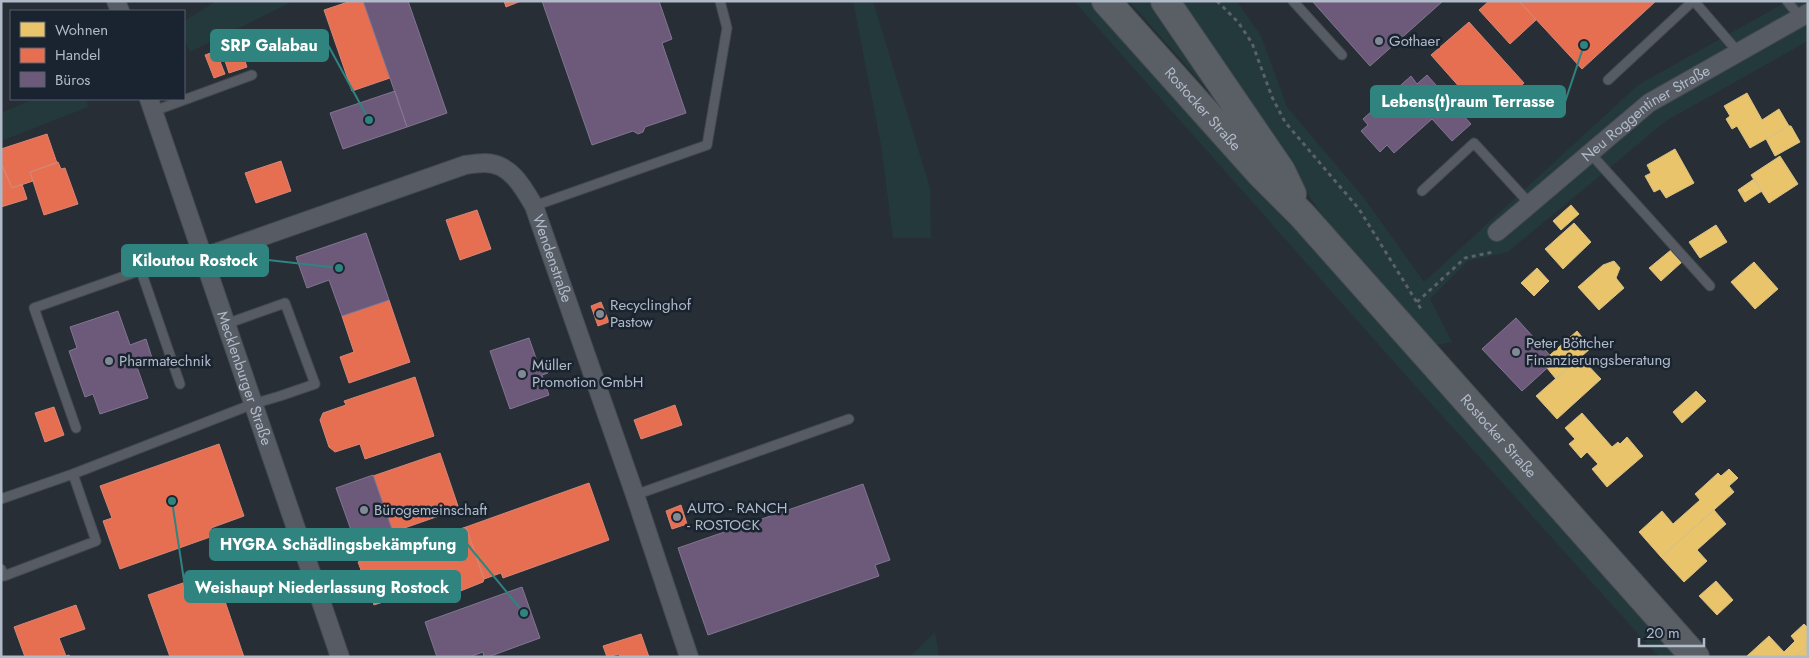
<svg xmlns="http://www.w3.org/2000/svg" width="1809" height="658" font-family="Jost,sans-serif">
	<rect width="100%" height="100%" fill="#272e36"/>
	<!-- green -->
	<path fill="#24393c" d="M217,1H294L190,52L184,38V21Z
		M853,1H873L930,188L931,238H893L881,145Z
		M1074,1H1096L1679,657H1659L1418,389Z
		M1129,1H1157L1222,106Z
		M1176,1H1236L1239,4L1261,36L1287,107L1364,198L1424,282L1638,85L1788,1H1808V41L1666,121L1508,252L1468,261L1430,299L1452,342L1436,345L1329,225Z
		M34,99H87L88,107L1,141V113Z
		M935,632L939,657H910Z"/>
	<!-- homes -->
	<path fill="#e9c46a" stroke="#d8c186" d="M1747,93L1762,120L1779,109L1789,126L1750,148L1737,126L1732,129L1726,119L1730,116L1724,106Z
		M1789,126H1791L1800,142L1775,156L1766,139Z
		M1675,149L1694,183L1666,198L1660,189L1654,192L1645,176L1651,173L1647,165Z
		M1780,156L1798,184L1769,203L1751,175Z
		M1754,179L1762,191L1745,202L1738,190Z
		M1571,205L1579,214L1561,230L1553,221Z
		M1574,223L1591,242L1563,269L1545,249Z
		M1716,225L1727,242L1700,258L1689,242Z
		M1671,250L1682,262L1661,281L1649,268Z
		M1614,261L1620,268L1616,278L1624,288L1599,310L1578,287L1603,265Z
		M1754,262L1778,289L1755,309L1731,282Z
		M1537,268L1549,281L1534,296L1521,283Z
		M1577,331L1591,348L1556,379L1547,368L1555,361L1550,355Z
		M1580,357L1601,379L1557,419L1536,396Z
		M1696,391L1706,401L1682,423L1673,412Z
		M1582,413L1612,447L1618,442L1620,444L1627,437L1643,456L1607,487L1592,469L1598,464L1587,452L1581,458L1569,444L1575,439L1565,428Z
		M1729,469L1738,478L1729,486L1734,492L1661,557L1639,532L1662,511L1673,524L1700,500L1695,494L1718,473L1721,476Z
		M1714,510L1726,524L1697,550L1707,561L1684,582L1661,557Z
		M1716,581L1733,600L1717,615L1699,596Z
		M1804,624L1808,628V646L1795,657L1747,656L1769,636L1784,652L1795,641L1791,636Z
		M1808,646V657H1795Z"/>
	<!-- shops -->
	<path fill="#e76f51" stroke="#d68675" d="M351,1H363L390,78L352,91L324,10Z
		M504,1H521L506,7Z
		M1489,1H1519L1536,20L1510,44L1479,10Z
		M1519,1H1656L1582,69Z
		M1469,22L1524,83L1486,117L1431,55Z
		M241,49L247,67L229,73L223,55Z
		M216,51L225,74L214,78L205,55Z
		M47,134L57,163L30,172L33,181L12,188L1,163V149Z
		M281,161L291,191L256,203L245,173Z
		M58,162L61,169L65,168L78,204L44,215L30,172Z
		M3,167L12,188L22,184L27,199L1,207V168Z
		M477,210L491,249L460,260L446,220Z
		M389,300L410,362L349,383L340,357L354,352L342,316Z
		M601,302L609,322L598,326L591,306Z
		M415,377L434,436L365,459L360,444L335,452L329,447L320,420L323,413L346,405L344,401Z
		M675,405L682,425L641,439L634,420Z
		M54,407L64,435L45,442L35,413Z
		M219,444L244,516L211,528L213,536L120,569L103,521L112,518L100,486Z
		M440,453L459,509L393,532L373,476Z
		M589,483L609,540L503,578L501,573L484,579L466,527Z
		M681,505L687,524L672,529L666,511Z
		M466,527L484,579L483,582L453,594L448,580L374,605L358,562Z
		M215,572L244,657H170L148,595Z
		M76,605L85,629L59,638L66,656L69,655L70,657H25L14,627Z
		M641,634L649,657H620L619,654L607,657L603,646Z"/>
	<!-- offices -->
	<path fill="#6d597a" stroke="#817691" d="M363,1H408L447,113L407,127Z
		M542,1H659L672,39L662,43L686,113L645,127L643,132L638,134L633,131L592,145Z
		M1312,1H1443L1370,66Z
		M1427,75L1471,124L1452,141L1432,119L1394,153L1387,145L1380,152L1361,131L1368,125L1363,119L1411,76L1417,84Z
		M395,91L407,127L343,149L330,113Z
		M366,233L389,300L342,316L329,280L307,288L296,257Z
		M118,311L130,345L146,339L152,358L136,364L148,398L100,414L93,394L85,397L69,351L77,348L70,327Z
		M1516,318L1555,361L1522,391L1482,349Z
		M529,338L539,367L546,365L548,373L542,375L549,395L510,409L490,351Z
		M373,475L393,532L356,544L336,488Z
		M863,484L890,560L875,565L879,576L708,635L678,548Z
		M522,587L540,638L488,657H484L483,652L469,657H437L425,622Z"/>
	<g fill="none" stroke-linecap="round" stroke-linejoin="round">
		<defs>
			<path id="lane" d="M1293,1L1342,55
				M1694,1L1738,52
				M1787,1L1800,17
				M1608,80L1693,1
				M154,111L252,75
				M1590,153L1710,286
				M1422,191L1474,143L1530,204
				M534,206L707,145L727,28L720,1
				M141,271L180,384
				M76,428L34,308L201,249
				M635,495L849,419
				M1,499L73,474L253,404L280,396L315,384L285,303L226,324
				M1,569L4,576L96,541L73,474"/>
			<g id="street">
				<path d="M116,1L120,11"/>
				<path id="s1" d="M149,99L340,657"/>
				<path id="s2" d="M1497,232L1649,103L1808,13"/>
				<path id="s3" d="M204,257L465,165C472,164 479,163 485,163C510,163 523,187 534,206L635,495L689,657"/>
			</g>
			<g id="primary">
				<path id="s4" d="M1106,1L1260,173L1302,215L1695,657"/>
				<path d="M1165,1L1281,171L1292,194"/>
			</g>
		</defs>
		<!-- lane casing -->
		<use href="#lane" stroke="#43494f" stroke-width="11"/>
		<!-- street casing -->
		<use href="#street" stroke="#43494f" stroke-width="20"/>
		<!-- primary casing -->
		<use href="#primary" stroke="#444a52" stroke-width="30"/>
		<!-- path -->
		<path stroke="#5a6167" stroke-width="3" stroke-dasharray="4 4" stroke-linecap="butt" d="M1217,1L1238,22L1252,43L1272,97L1285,122L1359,209L1421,309
			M1417,302L1465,258L1493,252"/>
		<!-- lane -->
		<use href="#lane" stroke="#575c64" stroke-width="9"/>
		<!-- street -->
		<use href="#street" stroke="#575c64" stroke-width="18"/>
		<!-- primary -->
		<use href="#primary" stroke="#5a5f66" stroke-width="28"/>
	</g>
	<!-- markers -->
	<g fill="#808995" stroke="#1a2430" stroke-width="2">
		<circle cx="1379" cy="41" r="5"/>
		<circle cx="600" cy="314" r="5"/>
		<circle cx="1516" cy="352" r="5"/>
		<circle cx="109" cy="361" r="5"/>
		<circle cx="522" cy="374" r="5"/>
		<circle cx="364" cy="510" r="5"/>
		<circle cx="677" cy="517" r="5"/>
	</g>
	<g text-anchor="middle" stroke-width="5" stroke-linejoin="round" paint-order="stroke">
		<!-- poi labels -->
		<g font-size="15" fill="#b0bac8" stroke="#1a2430" text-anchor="start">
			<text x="1389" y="46">Gothaer</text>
			<text x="610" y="310">Recyclinghof<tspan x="610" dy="17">Pastow</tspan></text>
			<text x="1526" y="348">Peter Böttcher<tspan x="1526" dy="17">Finanzierungsberatung</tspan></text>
			<text x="119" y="366">Pharmatechnik</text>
			<text x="532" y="370">Müller<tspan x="532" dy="17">Promotion GmbH</tspan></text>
			<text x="687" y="513">AUTO - RANCH<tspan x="687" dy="17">- ROSTOCK</tspan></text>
			<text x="374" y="515">Bürogemeinschaft</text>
		</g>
		<!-- street labels -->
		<g font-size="15" fill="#b0bac8" stroke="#1a2430">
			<text dy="5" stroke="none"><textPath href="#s4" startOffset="145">Rostocker Straße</textPath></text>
			<text dy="5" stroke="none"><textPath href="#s2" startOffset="191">Neu Roggentiner Straße</textPath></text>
			<text dy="5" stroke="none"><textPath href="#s3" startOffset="421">Wendenstraße</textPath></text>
			<text dy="5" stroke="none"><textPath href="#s1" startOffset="295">Mecklenburger Straße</textPath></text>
			<text dy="5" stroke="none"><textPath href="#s4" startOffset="586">Rostocker Straße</textPath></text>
		</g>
	</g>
	<!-- callouts -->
	<path fill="none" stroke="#2f8480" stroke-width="2" d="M369 120L328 45M1584 45L1565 102M339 268L268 260M524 613L467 544M172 501L185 587"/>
	<g fill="#2f8480" stroke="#1a2430" stroke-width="2">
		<circle cx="369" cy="120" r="5"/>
		<circle cx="1584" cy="45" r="5"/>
		<circle cx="339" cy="268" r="5"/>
		<circle cx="524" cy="613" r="5"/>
		<circle cx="172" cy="501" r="5"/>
	</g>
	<g fill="#2f8480" stroke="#2f8480" stroke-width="2">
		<rect x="211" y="30" width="117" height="31" rx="5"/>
		<rect x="1371" y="86" width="194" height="31" rx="5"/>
		<rect x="122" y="245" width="146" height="31" rx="5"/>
		<rect x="210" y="529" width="257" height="31" rx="5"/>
		<rect x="185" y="571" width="275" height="31" rx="5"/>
	</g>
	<g font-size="16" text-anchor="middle" font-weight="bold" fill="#fff">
		<text x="269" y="51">SRP Galabau</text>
		<text x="1468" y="107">Lebens(t)raum Terrasse</text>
		<text x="195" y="266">Kiloutou Rostock</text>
		<text x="338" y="550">HYGRA Schädlingsbekämpfung</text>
		<text x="322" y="593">Weishaupt Niederlassung Rostock</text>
	</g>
	<!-- border -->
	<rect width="1809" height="658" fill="none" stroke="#b0bac8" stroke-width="5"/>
	<!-- legend -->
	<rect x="10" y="10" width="175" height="90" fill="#1a2430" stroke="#56606d"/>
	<rect x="20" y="22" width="25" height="15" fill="#e9c46a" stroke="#56606d"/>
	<text x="55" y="35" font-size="15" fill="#b0bac8">Wohnen</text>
	<rect x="20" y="48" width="25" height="15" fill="#e76f51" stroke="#56606d"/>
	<text x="55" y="60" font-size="15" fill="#b0bac8">Handel</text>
	<rect x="20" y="72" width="25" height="15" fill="#6d597a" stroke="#56606d"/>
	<text x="55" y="85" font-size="15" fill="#b0bac8">Büros</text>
	<!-- scale -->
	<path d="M1639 638v8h65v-8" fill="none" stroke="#b0bac8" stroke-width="2.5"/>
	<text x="1646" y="638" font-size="15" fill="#b0bac8" stroke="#1a2430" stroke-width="4" paint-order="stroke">20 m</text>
</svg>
